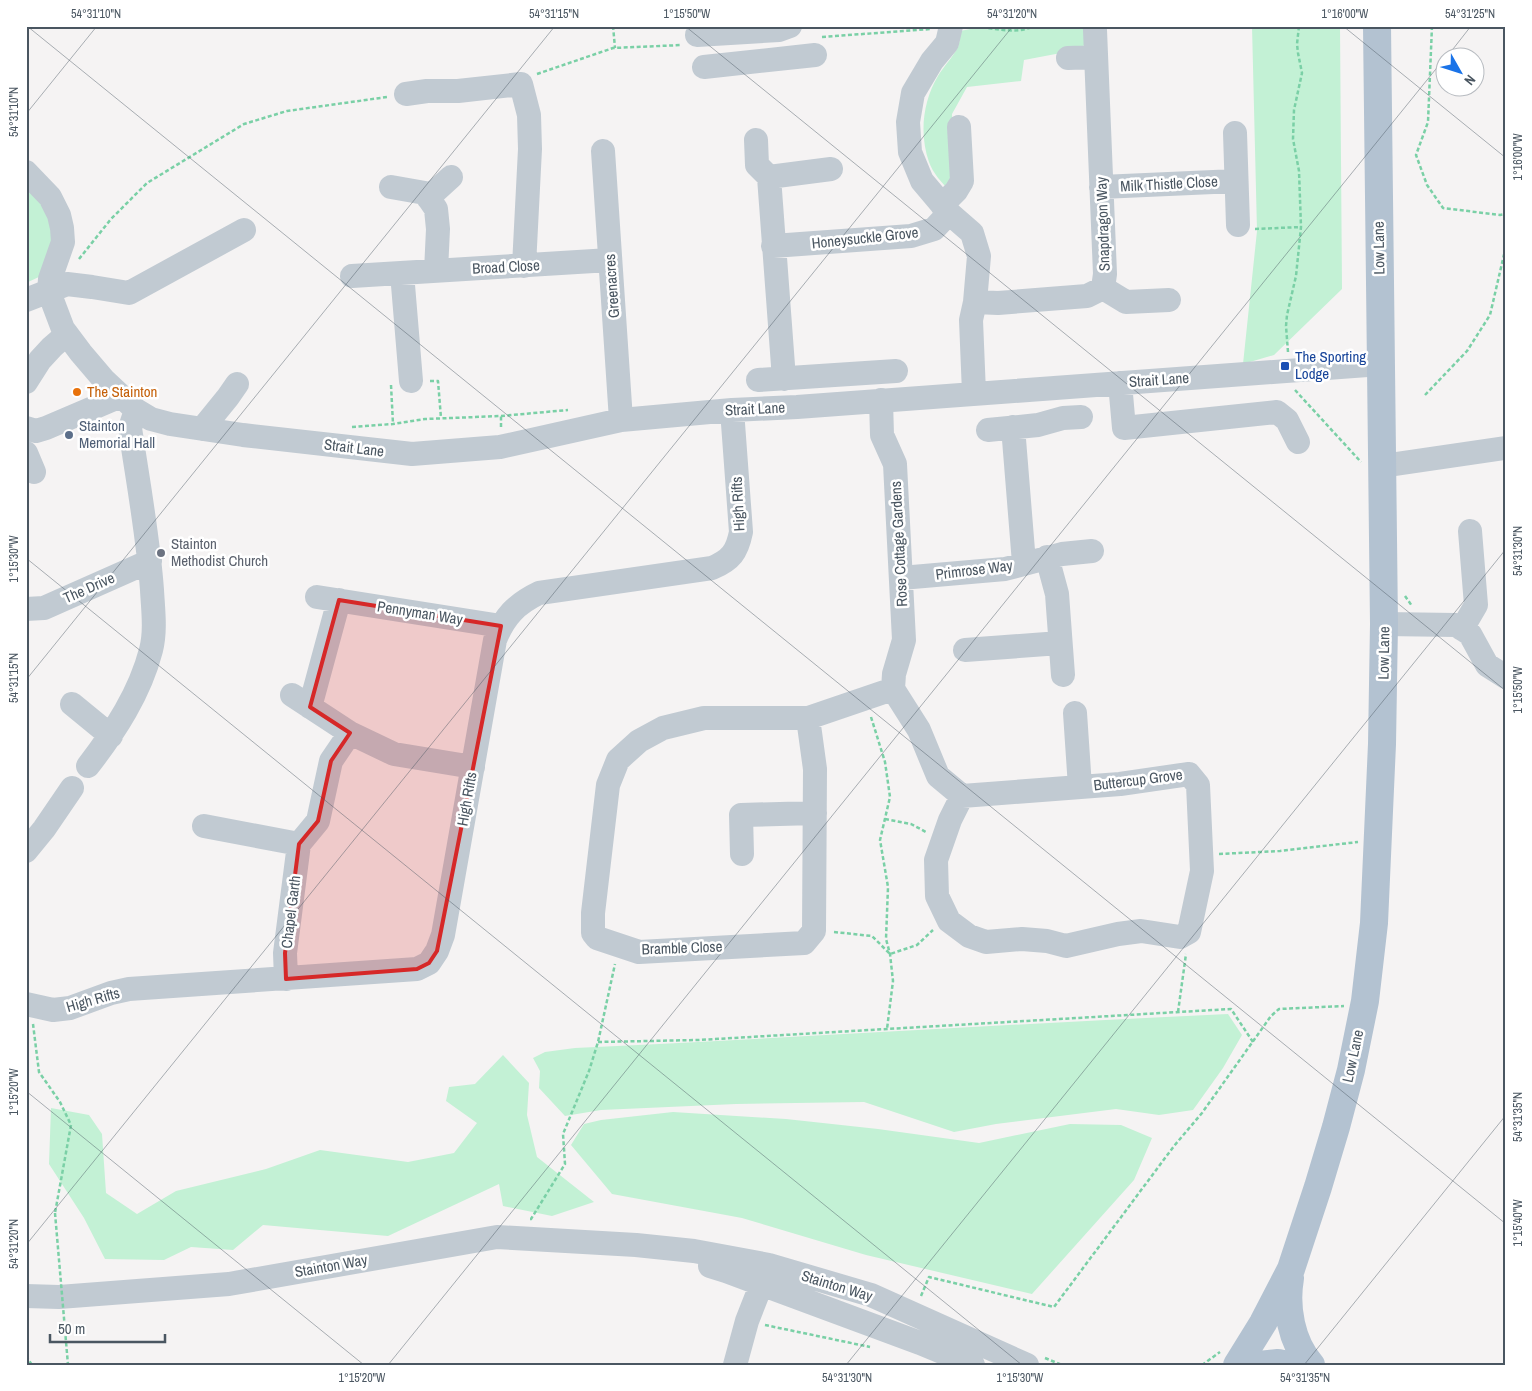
<svg xmlns="http://www.w3.org/2000/svg" width="1532" height="1391" font-family="'Archivo Narrow',sans-serif">
	<rect width="100%" height="100%" fill="#f5f3f3"/>
	<!-- green -->
	<path fill="#c3f1d5" d="M986,26H1093L1082,49L1024,60L1021,81L967,87L952,114L954,175L949,190C941,182 933,173 929,162C919,134 923,101 938,76C944,66 953,57 958,47C960,42 960,36 960,31Z
		M1252,26H1340L1342,289L1274,355L1243,364L1257,231Z
		M26,183L46,203L58,235L41,276L26,283Z
		M1228,1014L1242,1035L1223,1068L1193,1110L1159,1115L1116,1109L996,1124L954,1132L864,1102L736,1104L601,1110L565,1116L539,1088L540,1071L533,1058L545,1052L575,1048C793,1038 1010,1024 1228,1014Z
		M503,1055L529,1083L527,1115L537,1157L594,1202L552,1216L503,1206L499,1184L388,1236L263,1225L233,1250L191,1247L164,1260L105,1259L84,1218L49,1164L51,1108L89,1115L102,1134L106,1193L137,1214L176,1191L266,1169L320,1150L408,1162L454,1153L477,1123L446,1101L449,1087L475,1084Z
		M673,1112L786,1119L878,1129L979,1143L1070,1124L1121,1125L1152,1138L1134,1180L1032,1294L866,1255L742,1218L612,1194L571,1145L584,1124L601,1120Z"/>
	<g fill="none" stroke-linecap="round" stroke-linejoin="round">
		<!-- path -->
		<path stroke="#7ad0a6" stroke-width="2.5" stroke-dasharray="4 2.5" stroke-linecap="butt" d="M613,26L615,48
			M1432,26L1428,122L1416,155L1427,185L1443,208L1500,215L1506,214
			M969,27C991,26 1014,36 1034,26
			M822,37L931,29
			M537,74L613,48L682,45
			M1255,229L1301,227
			M79,259L111,219L147,183L244,124L287,111L387,97
			M1288,352L1286,326L1287,315L1296,276L1301,227L1299,171L1293,139L1294,110L1302,73L1298,53L1297,44L1299,26
			M430,381H438L441,418
			M391,385L393,424
			M1295,390L1361,462
			M1425,395L1467,351L1490,315L1506,246
			M352,427L393,424L425,419L501,416L568,410
			M501,427V416
			M1405,596L1412,606
			M871,717L885,762L890,797L880,840L888,887L886,939L890,954L893,981L887,1029
			M885,819L911,824L926,832
			M1219,854L1280,851L1358,842
			M834,932L872,936L890,954L917,945L933,930
			M1178,1012L1186,954
			M33,1024L39,1072L60,1102L71,1125L55,1213
			M598,1042L698,1040L1231,1009L1253,1042
			M530,1219H531L565,1164L563,1134L589,1071L598,1042L615,964
			M921,1296L929,1277L1054,1307L1174,1146L1202,1113L1271,1016L1279,1009L1344,1006
			M765,1325L870,1347
			M26,1356L32,1365
			M1045,1358L1062,1365
			M1202,1365L1220,1352"/>
		<!-- minor -->
		<path stroke="#c1cad2" stroke-width="24" d="M951,26L947,43L932,61L913,93L908,122L910,152L922,181L949,213L972,233L979,256L975,302L971,320L974,393
			M697,35L779,30L790,26
			M1068,58L1096,57
			M704,67L815,55
			M406,94L427,91H458L521,84L529,115L530,149L524,266
			M1235,133L1238,225
			M756,140L757,165L769,177L784,379
			M603,151L621,420
			M26,172L50,197L59,215L62,228L63,242L50,279L49,292L63,329L81,353L104,380L136,410L151,419L170,424L243,435L412,454L500,447L621,420L732,410L797,407L1381,364
			M769,177L831,169
			M391,187L425,193L436,209L438,229L436,271
			M1101,187L1236,181
			M428,198L451,177
			M942,205L956,191L962,181L959,127
			M773,246L911,236L934,229L949,213
			M402,273L411,381
			M352,276L610,260
			M1103,288L1126,302L1169,300
			M26,300L67,284L92,287L129,293L244,230
			M975,302L998,303L1087,296L1103,288L1105,274L1095,30
			M758,380L896,371
			M26,382L40,360L52,347L67,334
			M1120,383L1124,428L1277,412L1287,420L1298,442
			M881,400L882,435L895,464L904,640L894,674L893,689
			M1013,427L1024,563
			M26,428L36,431L46,428L121,396
			M202,429L228,397L237,384
			M988,430L1038,425L1063,418L1081,417
			M26,453L34,472
			M1382,466L1505,448
			M1047,557L1057,594L1063,675
			M901,578L1005,569L1062,554L1092,551
			M317,597L501,626
			M26,609L44,608L150,561
			M1384,624L1456,625L1470,634L1487,665L1506,677
			M1462,629L1476,605L1470,531
			M965,650L1060,643
			M893,689L919,730L938,776L962,796L1120,784L1189,774L1198,785L1202,871L1189,932L1180,937L1141,931L1118,934L1066,946L1047,941L1022,939L986,942L969,936L949,921L937,896L936,860L950,820L962,796
			M292,695L350,733L394,754L473,767
			M72,704L111,736
			M310,707L339,600
			M1075,713L1080,787
			M808,718L815,769L814,931L804,943L639,952L597,938L593,933V913L608,785L618,760L639,741L663,728L704,718H808L893,689
			M88,766C115,731 140,693 151,650C156,631 153,609 152,590C148,535 138,482 130,428L136,410
			M204,826L299,844
			M26,851L44,829L72,788
			M742,854L741,815L815,813
			M286,979L285,953L299,844L318,821L331,761L350,733
			M26,1004L53,1010L70,1008L111,993L129,989L417,969L429,963L437,951L443,935L495,640C504,617 516,604 539,593L712,568C731,560 737,552 741,532L732,410
			M710,1266L726,1271L920,1343L973,1365
			M26,1296L59,1297L229,1284L497,1237L636,1245L694,1251L769,1265L871,1295L1027,1365
			M735,1365L747,1321L767,1270"/>
		<!-- major -->
		<path stroke="#b3c2d1" stroke-width="28" d="M1290,1278C1285,1307 1291,1342 1311,1365
			M1237,1365L1263,1323L1291,1269L1318,1187L1336,1127L1351,1070L1365,1001L1374,923L1382,744L1384,624L1377,26
			M1259,1365L1278,1363L1287,1365"/>
		<!-- path-bridge -->
		<path stroke="#7ad0a6" stroke-width="2.5" stroke-dasharray="4 2.5" stroke-linecap="butt" d="M55,1213L68,1365"/>
	</g>
	<!-- marked area -->
	<path fill="#d62828" fill-opacity="0.2" stroke="#d62828" stroke-width="4" stroke-linejoin="round" d="M339,600L501,626L437,951L429,963L417,969L286,979L285,953L299,844L318,821L331,761L350,733L310,707Z"/>
	<!-- ticks -->
	<path fill="none" stroke="#4a5661" stroke-width="1" stroke-opacity="0.45" d="M27,26L1506,1224M685,26L1506,691M1343,26L1506,158M1446,58L1471,26M26,114L97,26M26,558L1022,1365M26,680L555,26M26,1091L364,1365M26,1245L1013,26M388,1365L1444,59M846,1365L1506,549M1304,1365L1506,1115"/>
	<!-- markers -->
	<rect fill="#1a4fb4" stroke="#fff" stroke-width="2" x="1280" y="361" width="10" height="10" rx="2.5"/>
	<circle fill="#e8710a" stroke="#fff" stroke-width="2" cx="77" cy="392" r="5"/>
	<circle fill="#5c6f8a" stroke="#fff" stroke-width="2" cx="69" cy="435" r="5"/>
	<circle fill="#6b7280" stroke="#fff" stroke-width="2" cx="161" cy="553" r="5"/>
	<g text-anchor="middle" stroke-width="5" stroke-linejoin="round" paint-order="stroke">
		<!-- street labels -->
		<g font-size="15" fill="#4a5661" stroke="#fff">
			<text transform="translate(1169 184) rotate(-3)" y="5">Milk Thistle Close</text>
			<text transform="translate(1103 224) rotate(-92)" y="5">Snapdragon Way</text>
			<text transform="translate(865 238) rotate(-6)" y="5">Honeysuckle Grove</text>
			<text transform="translate(1379 248) rotate(-91)" y="5">Low Lane</text>
			<text transform="translate(506 267) rotate(-3)" y="5">Broad Close</text>
			<text transform="translate(612 286) rotate(-94)" y="5">Greenacres</text>
			<text transform="translate(1159 380) rotate(-4)" y="5">Strait Lane</text>
			<text transform="translate(755 409) rotate(-3)" y="5">Strait Lane</text>
			<text transform="translate(354 448) rotate(7)" y="5">Strait Lane</text>
			<text transform="translate(738 504) rotate(-93)" y="5">High Rifts</text>
			<text transform="translate(899 544) rotate(-93)" y="5">Rose Cottage Gardens</text>
			<text transform="translate(974 570) rotate(-7)" y="5">Primrose Way</text>
			<text transform="translate(89 588) rotate(-24)" y="5">The Drive</text>
			<text transform="translate(420 613) rotate(9)" y="5">Pennyman Way</text>
			<text transform="translate(1384 653) rotate(-89)" y="5">Low Lane</text>
			<text transform="translate(1138 780) rotate(-7)" y="5">Buttercup Grove</text>
			<text transform="translate(467 799) rotate(-80)" y="5">High Rifts</text>
			<text transform="translate(291 912) rotate(-83)" y="5">Chapel Garth</text>
			<text transform="translate(682 948) rotate(-2)" y="5">Bramble Close</text>
			<text transform="translate(93 1000) rotate(-16)" y="5">High Rifts</text>
			<text transform="translate(1353 1056) rotate(-78)" y="5">Low Lane</text>
			<text transform="translate(331 1266) rotate(-10)" y="5">Stainton Way</text>
			<text transform="translate(837 1286) rotate(17)" y="5">Stainton Way</text>
		</g>
		<!-- transit labels -->
		<g font-size="15" fill="#164399" stroke="#fff" text-anchor="start">
			<text x="1295" y="362">The Sporting<tspan x="1295" dy="17">Lodge</tspan></text>
		</g>
		<!-- food labels -->
		<g font-size="15" fill="#c56008" stroke="#fff" text-anchor="start">
			<text x="87" y="397">The Stainton</text>
		</g>
		<!-- service labels -->
		<g font-size="15" fill="#4e5e75" stroke="#fff" text-anchor="start">
			<text x="79" y="431">Stainton<tspan x="79" dy="17">Memorial Hall</tspan></text>
		</g>
		<!-- worship labels -->
		<g font-size="15" fill="#5b616d" stroke="#fff" text-anchor="start">
			<text x="171" y="549">Stainton<tspan x="171" dy="17">Methodist Church</tspan></text>
		</g>
	</g>
	<!-- border -->
	<rect width="1532" height="1391" fill="none" stroke="#ffffff" stroke-width="55"/>
	<!-- north arrow -->
	<g transform="translate(1460 72) rotate(129)"><circle r="24" fill="#ffffff" stroke="#b7bbc0"/>
	<path d="M0-4L9 19L0 12L-9 19Z" fill="#1a73e8"/>
	<text y="-8" font-size="14" font-weight="bold" text-anchor="middle" fill="#4a5661">N</text>
	</g>
	<!-- scale -->
	<path d="M50 1334v8h115v-8" fill="none" stroke="#4a5661" stroke-width="2.5"/>
	<text x="58" y="1334" font-size="15" fill="#4a5661" stroke="#ffffff" stroke-width="4" paint-order="stroke">50 m</text>
	<rect x="28" y="28" width="1476" height="1336" fill="none" stroke="#4a5661" stroke-width="2"/>
	<g font-size="12" text-anchor="middle" fill="#4a5661">
		<text x="96" y="18">54°31'10"N</text>
		<text x="554" y="18">54°31'15"N</text>
		<text x="687" y="18">1°15'50"W</text>
		<text x="1012" y="18">54°31'20"N</text>
		<text x="1345" y="18">1°16'00"W</text>
		<text x="1470" y="18">54°31'25"N</text>
		<text transform="translate(14 112) rotate(-90)" y="4">54°31'10"N</text>
		<text transform="translate(1518 157) rotate(-90)" y="4">1°16'00"W</text>
		<text transform="translate(1518 551) rotate(-90)" y="4">54°31'30"N</text>
		<text transform="translate(14 559) rotate(-90)" y="4">1°15'30"W</text>
		<text transform="translate(14 678) rotate(-90)" y="4">54°31'15"N</text>
		<text transform="translate(1518 690) rotate(-90)" y="4">1°15'50"W</text>
		<text transform="translate(14 1092) rotate(-90)" y="4">1°15'20"W</text>
		<text transform="translate(1518 1117) rotate(-90)" y="4">54°31'35"N</text>
		<text transform="translate(1518 1223) rotate(-90)" y="4">1°15'40"W</text>
		<text transform="translate(14 1244) rotate(-90)" y="4">54°31'20"N</text>
		<text x="362" y="1382">1°15'20"W</text>
		<text x="847" y="1382">54°31'30"N</text>
		<text x="1020" y="1382">1°15'30"W</text>
		<text x="1305" y="1382">54°31'35"N</text>
	</g>
</svg>
